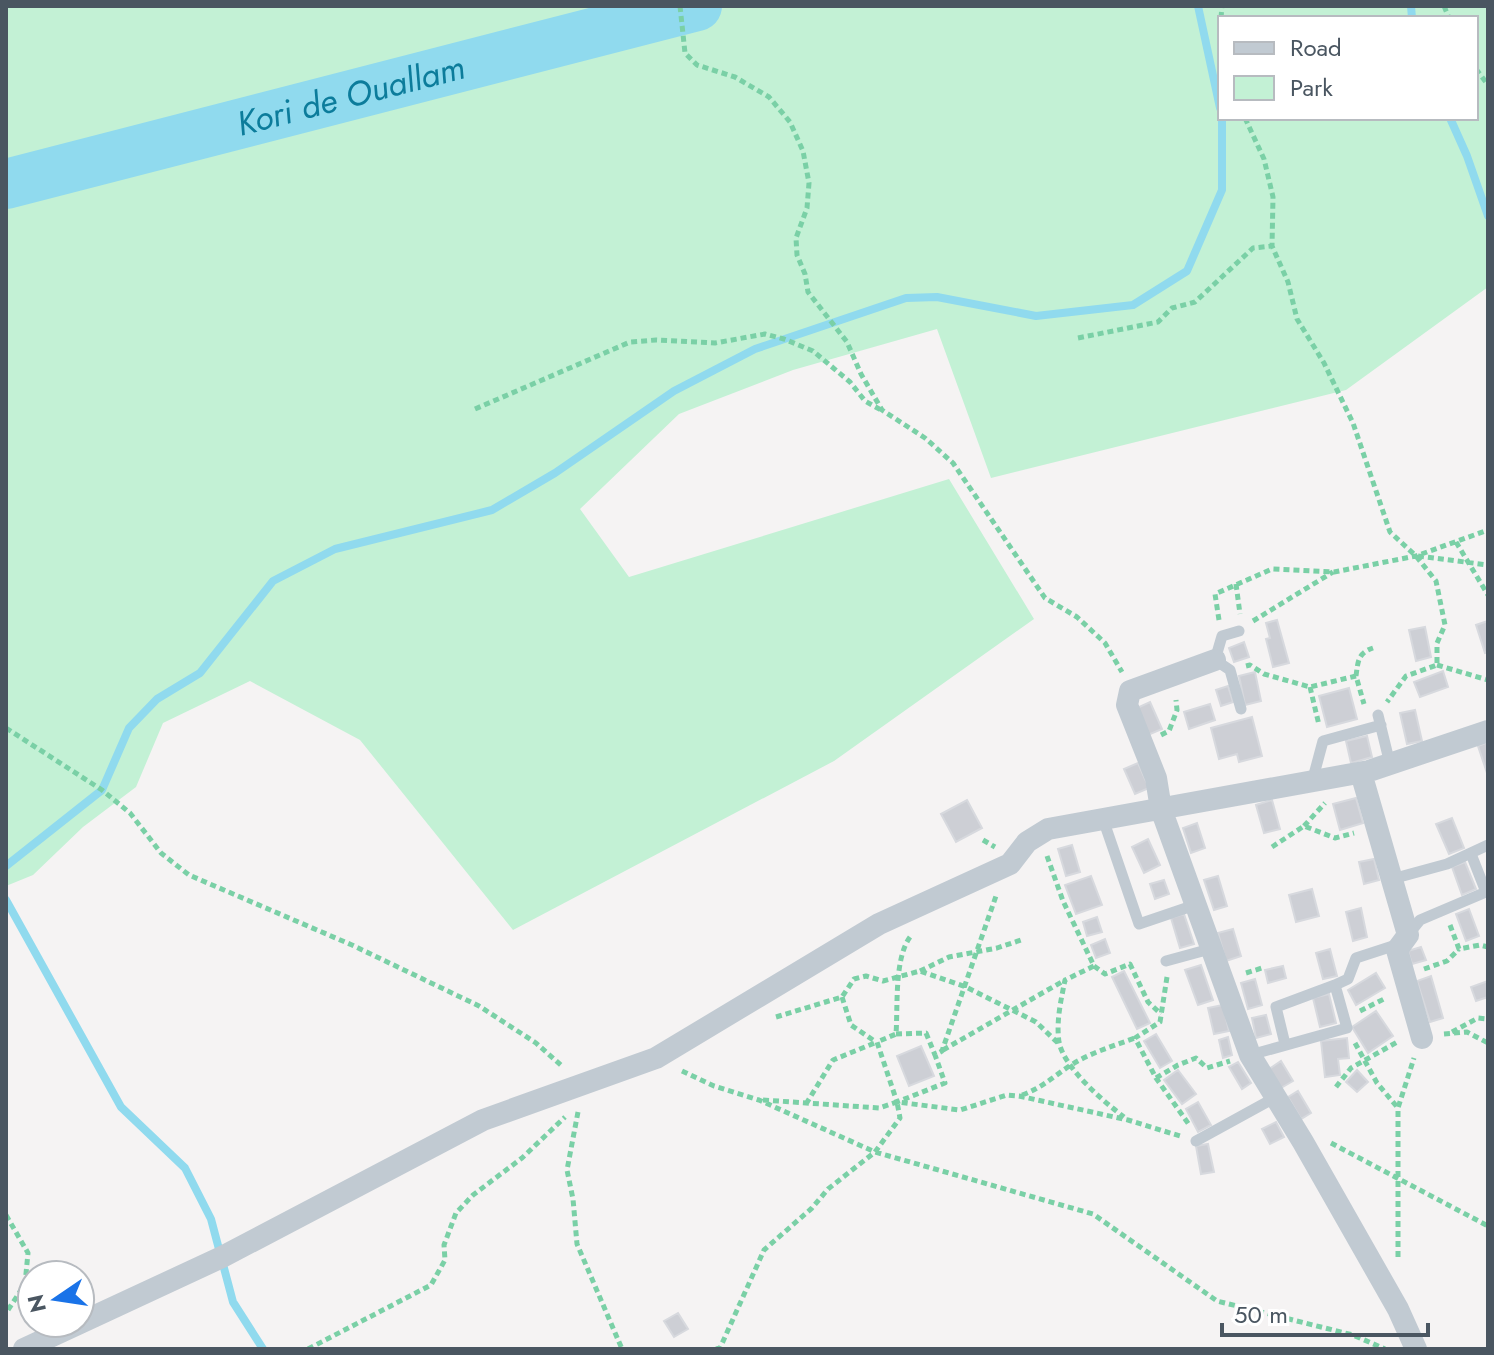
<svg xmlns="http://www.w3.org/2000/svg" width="1494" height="1355" font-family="Jost,sans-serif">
	<rect width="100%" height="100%" fill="#f5f3f3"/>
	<!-- green -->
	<path fill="#c3f1d5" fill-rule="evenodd" d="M6,6H1488V287L1346,390L991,478L937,329L793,370L679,414L580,509L629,577L949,479L1034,619L834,761L513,930L360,740L250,681L163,723L136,787L83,827L33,875L6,886ZM1220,18H1476V118H1220Z"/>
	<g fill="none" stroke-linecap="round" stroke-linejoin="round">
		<!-- stream -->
		<path stroke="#90daee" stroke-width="8" d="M1198,6L1220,108
			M1411,6L1412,18
			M1450,118L1467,156L1488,216
			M6,866L102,790L129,728L157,699L200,673L273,581L335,549L492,510L555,473L674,391L755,349L906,298L937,297L1036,316L1133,305L1187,271L1222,190V118
			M6,900L121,1107L185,1168L211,1219L233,1302L263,1349"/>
		<!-- river -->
		<path stroke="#90daee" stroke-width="50" id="s1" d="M6,184L697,6"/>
	</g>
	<!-- building -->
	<path fill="#cdcfd5" stroke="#d7d9de" stroke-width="2" d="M1277,620L1289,663L1273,667L1266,639L1270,638L1266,623Z
		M1488,621V652L1485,653L1476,625Z
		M1425,627L1431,657L1416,661L1409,630Z
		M1244,642L1249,657L1234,662L1229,648Z
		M1443,671L1448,687L1420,697L1414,682Z
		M1255,672L1261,701L1245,705L1239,676Z
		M1228,686L1233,702L1221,706L1216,690Z
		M1349,688L1357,719L1327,727L1319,696Z
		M1150,702L1162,729L1148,735L1137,708Z
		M1210,704L1215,720L1189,729L1184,712Z
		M1415,710L1422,741L1407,744L1400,713Z
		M1252,717L1262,756L1239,762L1237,754L1219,759L1211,728Z
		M1367,736L1372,757L1351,763L1346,741Z
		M1488,742V773H1487L1478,746Z
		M1138,763L1149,788L1135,794L1124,769Z
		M1356,798L1363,823L1340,830L1333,804Z
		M967,800L982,828L956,842L941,814Z
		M1272,800L1280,829L1264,833L1256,805Z
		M1452,818L1464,848L1449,854L1436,824Z
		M1197,823L1205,848L1191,853L1183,828Z
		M1148,839L1160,865L1144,873L1132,847Z
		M1072,845L1080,872L1066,876L1058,849Z
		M1374,859L1379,880L1364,884L1359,862Z
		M1465,862L1476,889L1462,895L1452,867Z
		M1091,876L1102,905L1076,914L1065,885Z
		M1218,876L1227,906L1214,910L1204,880Z
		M1164,880L1169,894L1155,899L1150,884Z
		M1312,889L1319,916L1296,922L1289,895Z
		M1361,908L1367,937L1353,941L1346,912Z
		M1469,909L1479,936L1466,941L1456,914Z
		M1184,914L1194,944L1180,948L1171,918Z
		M1097,917L1102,932L1087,936L1083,922Z
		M1233,929L1241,956L1226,961L1218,933Z
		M1105,939L1110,953L1096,958L1091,945Z
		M1421,947L1426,960L1412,964L1408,951Z
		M1330,949L1337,976L1323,979L1316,953Z
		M1201,965L1213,1000L1198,1005L1185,970Z
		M1283,966L1286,978L1268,983L1265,970Z
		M1124,971L1150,1023L1137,1029L1112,977Z
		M1376,973L1385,988L1356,1005L1348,990Z
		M1431,976L1443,1018L1430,1022L1417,981Z
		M1255,979L1262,1005L1248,1009L1241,983Z
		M1488,981V997L1476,1001L1471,987Z
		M1329,994L1336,1023L1320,1027L1313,998Z
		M1223,1005L1229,1031L1214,1034L1208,1008Z
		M1376,1011L1393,1036L1368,1053L1352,1027Z
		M1266,1015L1271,1034L1256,1038L1252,1018Z
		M1156,1034L1172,1061L1160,1068L1144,1041Z
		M1228,1037L1232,1055L1223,1058L1219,1040Z
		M1347,1038L1349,1058L1338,1059L1340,1075L1325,1077L1321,1041Z
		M921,1046L934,1076L909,1086L897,1056Z
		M1281,1061L1293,1081L1281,1088L1269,1069Z
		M1238,1062L1251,1083L1242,1089L1229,1067Z
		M1178,1070L1196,1094L1182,1104L1164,1080Z
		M1357,1070L1368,1082L1357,1092L1346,1082Z
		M1298,1091L1311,1113L1301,1119L1288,1097Z
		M1198,1102L1211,1125L1198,1132L1186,1109Z
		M1276,1122L1284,1137L1270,1144L1262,1129Z
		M1208,1144L1214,1172L1201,1174L1196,1146Z
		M678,1313L688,1329L674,1337L664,1321Z"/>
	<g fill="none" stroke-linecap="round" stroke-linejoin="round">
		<!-- path -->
		<path stroke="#7ad0a6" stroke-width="5" stroke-dasharray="6 4" stroke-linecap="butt" d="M680,6L685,53L697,65L735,77L769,97L790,122L803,151L809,183L807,208L796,238L797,255L805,274L808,292L847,342L861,374L882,410L925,438L953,463L1045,598L1077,617L1105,643L1122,672
			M1444,6L1449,18
			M1221,18L1222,6
			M1476,69L1488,85
			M1245,118L1264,159L1273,197L1272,246L1288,282L1297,319L1324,363L1353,423L1390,532L1416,556L1436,581L1445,625L1437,643V665L1406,676L1387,702
			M1078,338L1158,322L1172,308L1195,302L1253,248L1272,246
			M475,409L630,342L656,340L715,343L765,334L784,339L813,351L850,382L865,401L881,410
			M1456,542L1488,595
			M1418,556L1488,565
			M1236,584L1240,614
			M1219,620L1215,594L1272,569L1334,572L1416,556L1488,530
			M1253,621L1333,572
			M1437,665L1488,680
			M1246,666L1250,665L1264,674L1310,687L1356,676L1364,704
			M1356,676C1358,661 1358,653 1373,648
			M1310,687L1319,725
			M6,728L102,790L130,813L161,853L189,875L352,945L479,1006L536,1043L563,1067
			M1161,735L1169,731L1177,710L1176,700
			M1304,826L1325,803
			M983,840L995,847
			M1272,847L1304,826L1335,838L1354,833
			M1047,856L1063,901L1094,966L1065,980C1061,1000 1056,1021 1059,1042C1064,1068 1103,1101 1124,1117
			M1450,925L1459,949L1480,945L1488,947
			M910,937C894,959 898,1007 896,1034L877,1042L897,1102L945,1083L935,1055L942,1051L996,896
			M1094,966L1105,974L1130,964L1148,1002L1161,1014
			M1424,969L1447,961L1459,949
			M920,971L949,957L997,948L1024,939
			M1246,973L1262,968
			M1167,977L1160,1022L1135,1038L1156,1078L1190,1126
			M842,997L851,1025L876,1042
			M1360,1011L1386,998
			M776,1017L842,997L854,979L866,976L883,981L920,971L966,987L1036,1022L1059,1044
			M1452,1032L1478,1018L1488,1019
			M896,1034L926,1033L935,1055
			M1444,1034L1467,1032L1488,1043
			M1355,1043L1377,1083L1398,1108
			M943,1050L1065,980
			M682,1071L714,1086L759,1100L875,1152L1093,1214L1217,1301L1353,1335L1385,1349
			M1156,1078L1178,1065L1196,1058L1207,1068L1230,1061
			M1336,1087L1351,1068L1399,1041
			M1022,1095C1042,1088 1054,1076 1071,1065C1090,1053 1113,1046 1135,1038
			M763,1100L879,1108L897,1102L960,1110L1007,1095L1019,1096L1128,1120L1180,1136
			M806,1104L833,1060L877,1042
			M578,1112L567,1170L573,1199L577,1244L622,1349
			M1331,1143L1488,1226
			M6,1215L28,1253L25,1284L6,1313
			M1398,1257V1108L1414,1058
			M308,1349L431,1285L445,1260L444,1245L456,1213L473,1195L522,1158L565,1117
			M716,1349L720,1348L764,1250L812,1208L828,1189L875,1152L900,1118L897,1102"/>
		<!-- service -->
		<path stroke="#c1cad2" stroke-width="11" d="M1239,631L1222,636L1215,660L1230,670L1241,709
			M1378,715L1390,764
			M1312,782L1323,741L1381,725
			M1103,819L1139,924L1195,905
			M1392,879L1447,864L1488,845
			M1408,935L1420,920L1486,892L1471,854
			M1166,961L1210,949
			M1285,1044L1276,1007L1335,985
			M1250,1055L1347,1028L1335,985L1348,979L1356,958L1399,944
			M1196,1141L1276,1097"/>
		<!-- minor -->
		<path stroke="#c1cad2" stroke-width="22" d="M1215,660L1130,691L1127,705L1156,778L1161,809L1250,1055L1303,1142L1398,1309L1416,1349
			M1361,773L1408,935L1397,950L1422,1038
			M80,1323L222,1257L483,1120L656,1058L879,924L1010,864L1027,842L1048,829L1369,771L1488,731
			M24,1349L80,1323"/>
	</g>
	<g text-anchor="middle" stroke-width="8" stroke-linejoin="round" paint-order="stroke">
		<!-- water labels -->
		<g font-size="34" font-style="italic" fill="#0c7c9b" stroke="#fff">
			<text dy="12" stroke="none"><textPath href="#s1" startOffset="356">Kori de Ouallam</textPath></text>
		</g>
	</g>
	<!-- border -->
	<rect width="1494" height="1355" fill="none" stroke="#4a5661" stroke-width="16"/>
	<!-- legend -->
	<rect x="1218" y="16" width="260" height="104" fill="#ffffff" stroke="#b7bbc0" stroke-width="2"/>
	<rect x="1234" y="42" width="40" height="12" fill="#c1cad2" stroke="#b7bbc0" stroke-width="2"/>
	<text x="1290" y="56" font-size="24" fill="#4a5661">Road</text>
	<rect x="1234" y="76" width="40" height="24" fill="#c3f1d5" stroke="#b7bbc0" stroke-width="2"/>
	<text x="1290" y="96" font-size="24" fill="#4a5661">Park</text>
	<!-- north arrow -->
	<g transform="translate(56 1299) rotate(257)"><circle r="38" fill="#ffffff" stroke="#b7bbc0" stroke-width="2"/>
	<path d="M0-6L14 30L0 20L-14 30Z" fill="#1a73e8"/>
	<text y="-12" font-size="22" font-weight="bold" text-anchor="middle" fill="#4a5661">N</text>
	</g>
	<!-- scale -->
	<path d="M1222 1323v12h206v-12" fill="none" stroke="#4a5661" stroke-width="4"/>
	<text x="1234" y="1323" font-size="24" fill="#4a5661" stroke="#ffffff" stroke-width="6" paint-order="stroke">50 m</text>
</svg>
